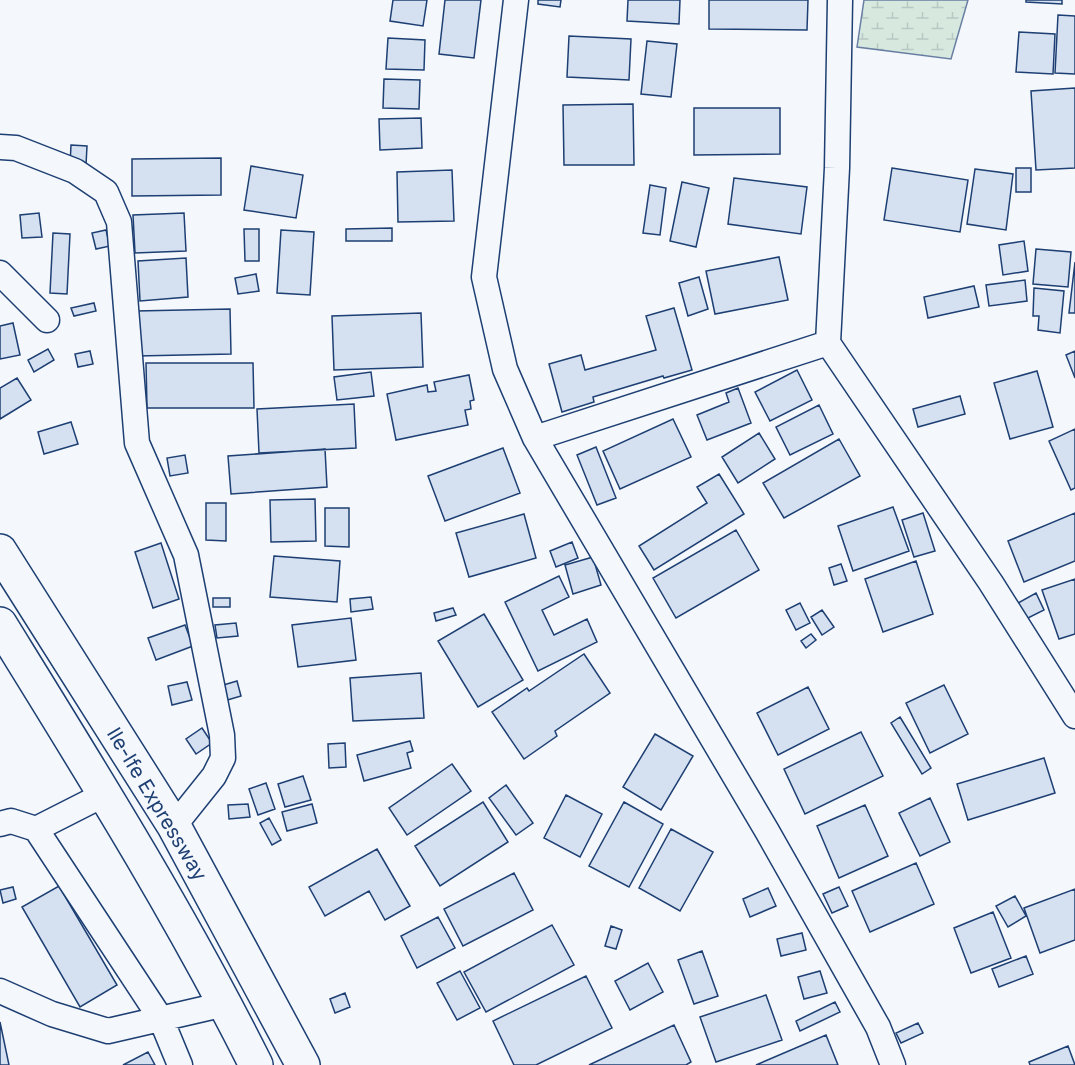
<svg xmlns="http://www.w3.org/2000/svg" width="1075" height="1065" font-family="Inter,sans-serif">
	<defs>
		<pattern id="wetland-marsh" width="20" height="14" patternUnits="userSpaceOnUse" patternTransform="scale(1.5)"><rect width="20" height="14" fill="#d7e8df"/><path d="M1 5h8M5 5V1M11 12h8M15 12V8" fill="none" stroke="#b8c8c3"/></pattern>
	</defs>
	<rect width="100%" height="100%" fill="#f4f7fb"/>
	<!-- wetland -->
	<path fill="url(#wetland-marsh)" stroke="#687fa3" stroke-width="1.5" d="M864,0H968L951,59L857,47Z"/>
	<!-- building -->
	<path fill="#d5e0f0" stroke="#1d3f73" stroke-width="1.5" d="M393,0H427L423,26L390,21Z
		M445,0H481L474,58L439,54Z
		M538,0H561L560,7L538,4Z
		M628,0H680L679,24L627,21Z
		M709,0H808L807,30L709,29Z
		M1026,0H1062V4L1026,2Z
		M1058,15L1075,16V74L1055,73Z
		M1019,32L1055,34L1053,74L1016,72Z
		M569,36L631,39L629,80L567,77Z
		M388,38L425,40L424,70L386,69Z
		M647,41L677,44L671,97L641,94Z
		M384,79L420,80L419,109L383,108Z
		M1075,88V168L1036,170L1031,91Z
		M633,104L634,165H564L563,105Z
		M694,108H780V154L694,155Z
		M421,118L422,148L380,150L379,119Z
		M71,145L87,146L86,165H70Z
		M221,158V195L132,196V159Z
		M251,166L303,175L296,218L244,210Z
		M892,168L968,180L960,232L884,220Z
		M1016,168H1031V192H1016Z
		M975,169L1013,174L1006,230L967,224Z
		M452,170L454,221L398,222L397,172Z
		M734,178L807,187L801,234L728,224Z
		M682,182L709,188L696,247L670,241Z
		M650,185L666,188L660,235L643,233Z
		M39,213L42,237L22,238L20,215Z
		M184,213L186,251L135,253L133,215Z
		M392,228V241H346V229Z
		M244,229H259V261H245Z
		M106,230L110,246L96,249L92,233Z
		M281,230L314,232L310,295L277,293Z
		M53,233L70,234L67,294L50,293Z
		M1024,241L1028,271L1003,275L999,245Z
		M1036,249L1071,252L1068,287L1033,284Z
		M779,257L788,300L715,314L706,271Z
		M186,258L188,297L140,301L138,261Z
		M1075,262V313H1069Z
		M256,274L259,291L238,294L235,278Z
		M699,277L708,309L688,316L679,283Z
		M1025,280L1027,301L989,306L986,285Z
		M974,286L979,307L928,318L924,297Z
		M1034,288L1064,291L1060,333L1038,330L1039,316H1033Z
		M94,303L96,311L74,316L71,308Z
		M674,308L692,370L664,378L663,376L593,397L594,402L562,412L549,364L581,355L585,370L656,350L646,316Z
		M230,309L231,354L137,356L136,311Z
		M421,313L423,367L334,370L332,316Z
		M13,323L20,355L0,359V326Z
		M48,349L54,360L34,372L28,360Z
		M90,351L93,364L78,367L75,354Z
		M1075,351V378L1066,355Z
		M146,363H253L254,408H147Z
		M797,370L812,400L770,421L755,392Z
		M1037,371L1053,427L1010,439L994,383Z
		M371,372L374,396L337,400L334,377Z
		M469,375L474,400L470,401L471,409L465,410L468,425L396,440L387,394L427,385L428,392L436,391L434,382Z
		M17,378L31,400L0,419V388Z
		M738,388L751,423L707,440L697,415L729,402L726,393Z
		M960,396L965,414L918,427L913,409Z
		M354,404L356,448L259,453L257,409Z
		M819,405L833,434L790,455L776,427Z
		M673,419L691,457L620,489L603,451Z
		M71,422L78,444L44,454L38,432Z
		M1075,429V488L1071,490L1049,441Z
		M759,433L775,459L738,483L722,457Z
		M839,439L860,476L784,518L763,483Z
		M596,447L616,498L597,505L577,455Z
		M503,448L520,493L445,521L428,476Z
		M325,449L327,487L231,494L228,456Z
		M185,455L188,473L170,476L167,458Z
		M719,474L744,514L654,570L639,546L707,503L697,487Z
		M315,499L316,541L271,542L270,500Z
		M206,503H226V541L206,540Z
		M893,507L909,551L853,571L838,526Z
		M325,508H349V547L325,546Z
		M923,513L935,551L914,557L902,520Z
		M1075,513V561L1024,582L1008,541Z
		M524,514L536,558L469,577L456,533Z
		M736,530L759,570L676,618L653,578Z
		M572,542L578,558L556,567L550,551Z
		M161,543L179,599L153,608L135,552Z
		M274,556L340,561L337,602L270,597Z
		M593,557L601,585L573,594L565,565Z
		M916,561L933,614L883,632L865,579Z
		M841,564L847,581L834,585L829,568Z
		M559,576L569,597L542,610L554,635L587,619L597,642L538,671L505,602Z
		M1075,579V634L1059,639L1042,590Z
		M1036,593L1044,610L1026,619L1018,603Z
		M371,597L373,609L351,612L350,599Z
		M213,598H230V607H213Z
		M800,603L810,623L796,630L786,610Z
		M453,608L456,615L436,621L434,613Z
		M822,610L834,627L822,635L811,617Z
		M484,614L523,680L478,707L438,641Z
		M351,618L356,660L298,667L292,625Z
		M236,623L238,636L217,638L215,625Z
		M185,625L193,646L156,660L148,638Z
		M811,634L816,640L806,648L801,641Z
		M584,654L610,693L555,731L557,736L524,759L492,712L527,688L529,691Z
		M421,673L424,718L353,721L350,678Z
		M237,681L241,696L224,701L220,686Z
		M187,682L192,700L172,705L168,686Z
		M944,685L968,734L930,753L906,703Z
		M808,687L829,729L778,755L757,713Z
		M900,717L931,768L922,774L891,723Z
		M202,728L212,743L196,754L186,739Z
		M861,732L883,776L805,814L784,769Z
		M655,734L693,756L661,810L623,787Z
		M410,741L413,751L407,753L411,768L364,781L357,755Z
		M345,743L346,767L329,768L328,744Z
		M1044,758L1055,793L968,820L957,784Z
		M452,764L471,791L407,835L389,808Z
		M303,776L311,800L285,807L278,784Z
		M266,783L275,809L258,815L249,789Z
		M506,785L533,823L516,835L489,798Z
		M566,795L602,814L580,857L544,838Z
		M930,798L950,842L920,856L899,813Z
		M483,802L508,842L440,886L415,846Z
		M624,802L663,824L629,887L589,866Z
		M248,804L250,817L229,819L228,805Z
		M312,804L317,823L287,831L282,812Z
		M865,805L888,856L839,878L817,826Z
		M269,818L281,840L272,845L260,823Z
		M671,829L713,852L680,911L639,888Z
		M377,849L410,906L385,920L369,891L325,916L309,887Z
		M916,863L934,904L870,932L852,891Z
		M514,873L533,910L463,946L444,909Z
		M59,886L117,985L80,1007L22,907Z
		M13,887L16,899L3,903L0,890Z
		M839,887L848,906L832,913L823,894Z
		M768,888L776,906L750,917L743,899Z
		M1075,889V940L1040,953L1024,908Z
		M1015,896L1026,916L1008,927L996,906Z
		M993,912L1011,958L971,973L954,928Z
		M438,917L455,948L417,968L401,936Z
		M552,925L574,965L486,1012L464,972Z
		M611,926L622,930L616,949L605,946Z
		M802,933L806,950L781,956L777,939Z
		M702,951L718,996L694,1004L678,960Z
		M1026,956L1033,974L999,987L992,969Z
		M648,963L663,992L630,1010L615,981Z
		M460,971L480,1008L457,1020L437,983Z
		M820,971L827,993L804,999L798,977Z
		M586,976L612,1028L536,1065H514L493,1021Z
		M345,993L350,1007L335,1013L330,999Z
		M766,995L782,1040L716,1062L700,1017Z
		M835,1002L840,1012L800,1031L796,1021Z
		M0,1022L9,1065H0Z
		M918,1023L923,1033L901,1043L896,1033Z
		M674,1025L691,1062L686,1065H589Z
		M826,1035L838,1065H756Z
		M1068,1046L1075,1065H1030L1029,1062Z
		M148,1052L155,1065H123Z"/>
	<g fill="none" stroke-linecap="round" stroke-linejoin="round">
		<defs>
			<path id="street" d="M516,0L484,277L505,369L535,438L767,831L878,1027L893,1065
				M840,0L837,168L828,343L991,583L1075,716
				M0,147L16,148L75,171L106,192L119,222L137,443L186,555L222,735L223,758L214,776L174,826
				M0,273L47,320
				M535,438L828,343
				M0,824L11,821L36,829L161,1019L180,1065
				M36,829L105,794
				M0,991L52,1014L108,1031L225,1004"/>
			<path id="primary" d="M0,551L174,826L303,1065
				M0,624C89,768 180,913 256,1065"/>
		</defs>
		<!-- street casing -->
		<use href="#street" stroke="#1d3f73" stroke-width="27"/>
		<!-- primary casing -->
		<use href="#primary" stroke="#1d3f73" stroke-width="36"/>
		<!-- street -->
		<use href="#street" stroke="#f4f7fb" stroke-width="24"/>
		<!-- primary -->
		<use href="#primary" stroke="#f4f7fb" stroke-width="33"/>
	</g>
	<g text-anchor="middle" stroke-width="4.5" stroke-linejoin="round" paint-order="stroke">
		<!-- street labels -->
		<g font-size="20" fill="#1d3f73" stroke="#f4f7fb">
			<text transform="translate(157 804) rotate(59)" y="7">Ile-Ife Expressway</text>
		</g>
	</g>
</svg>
